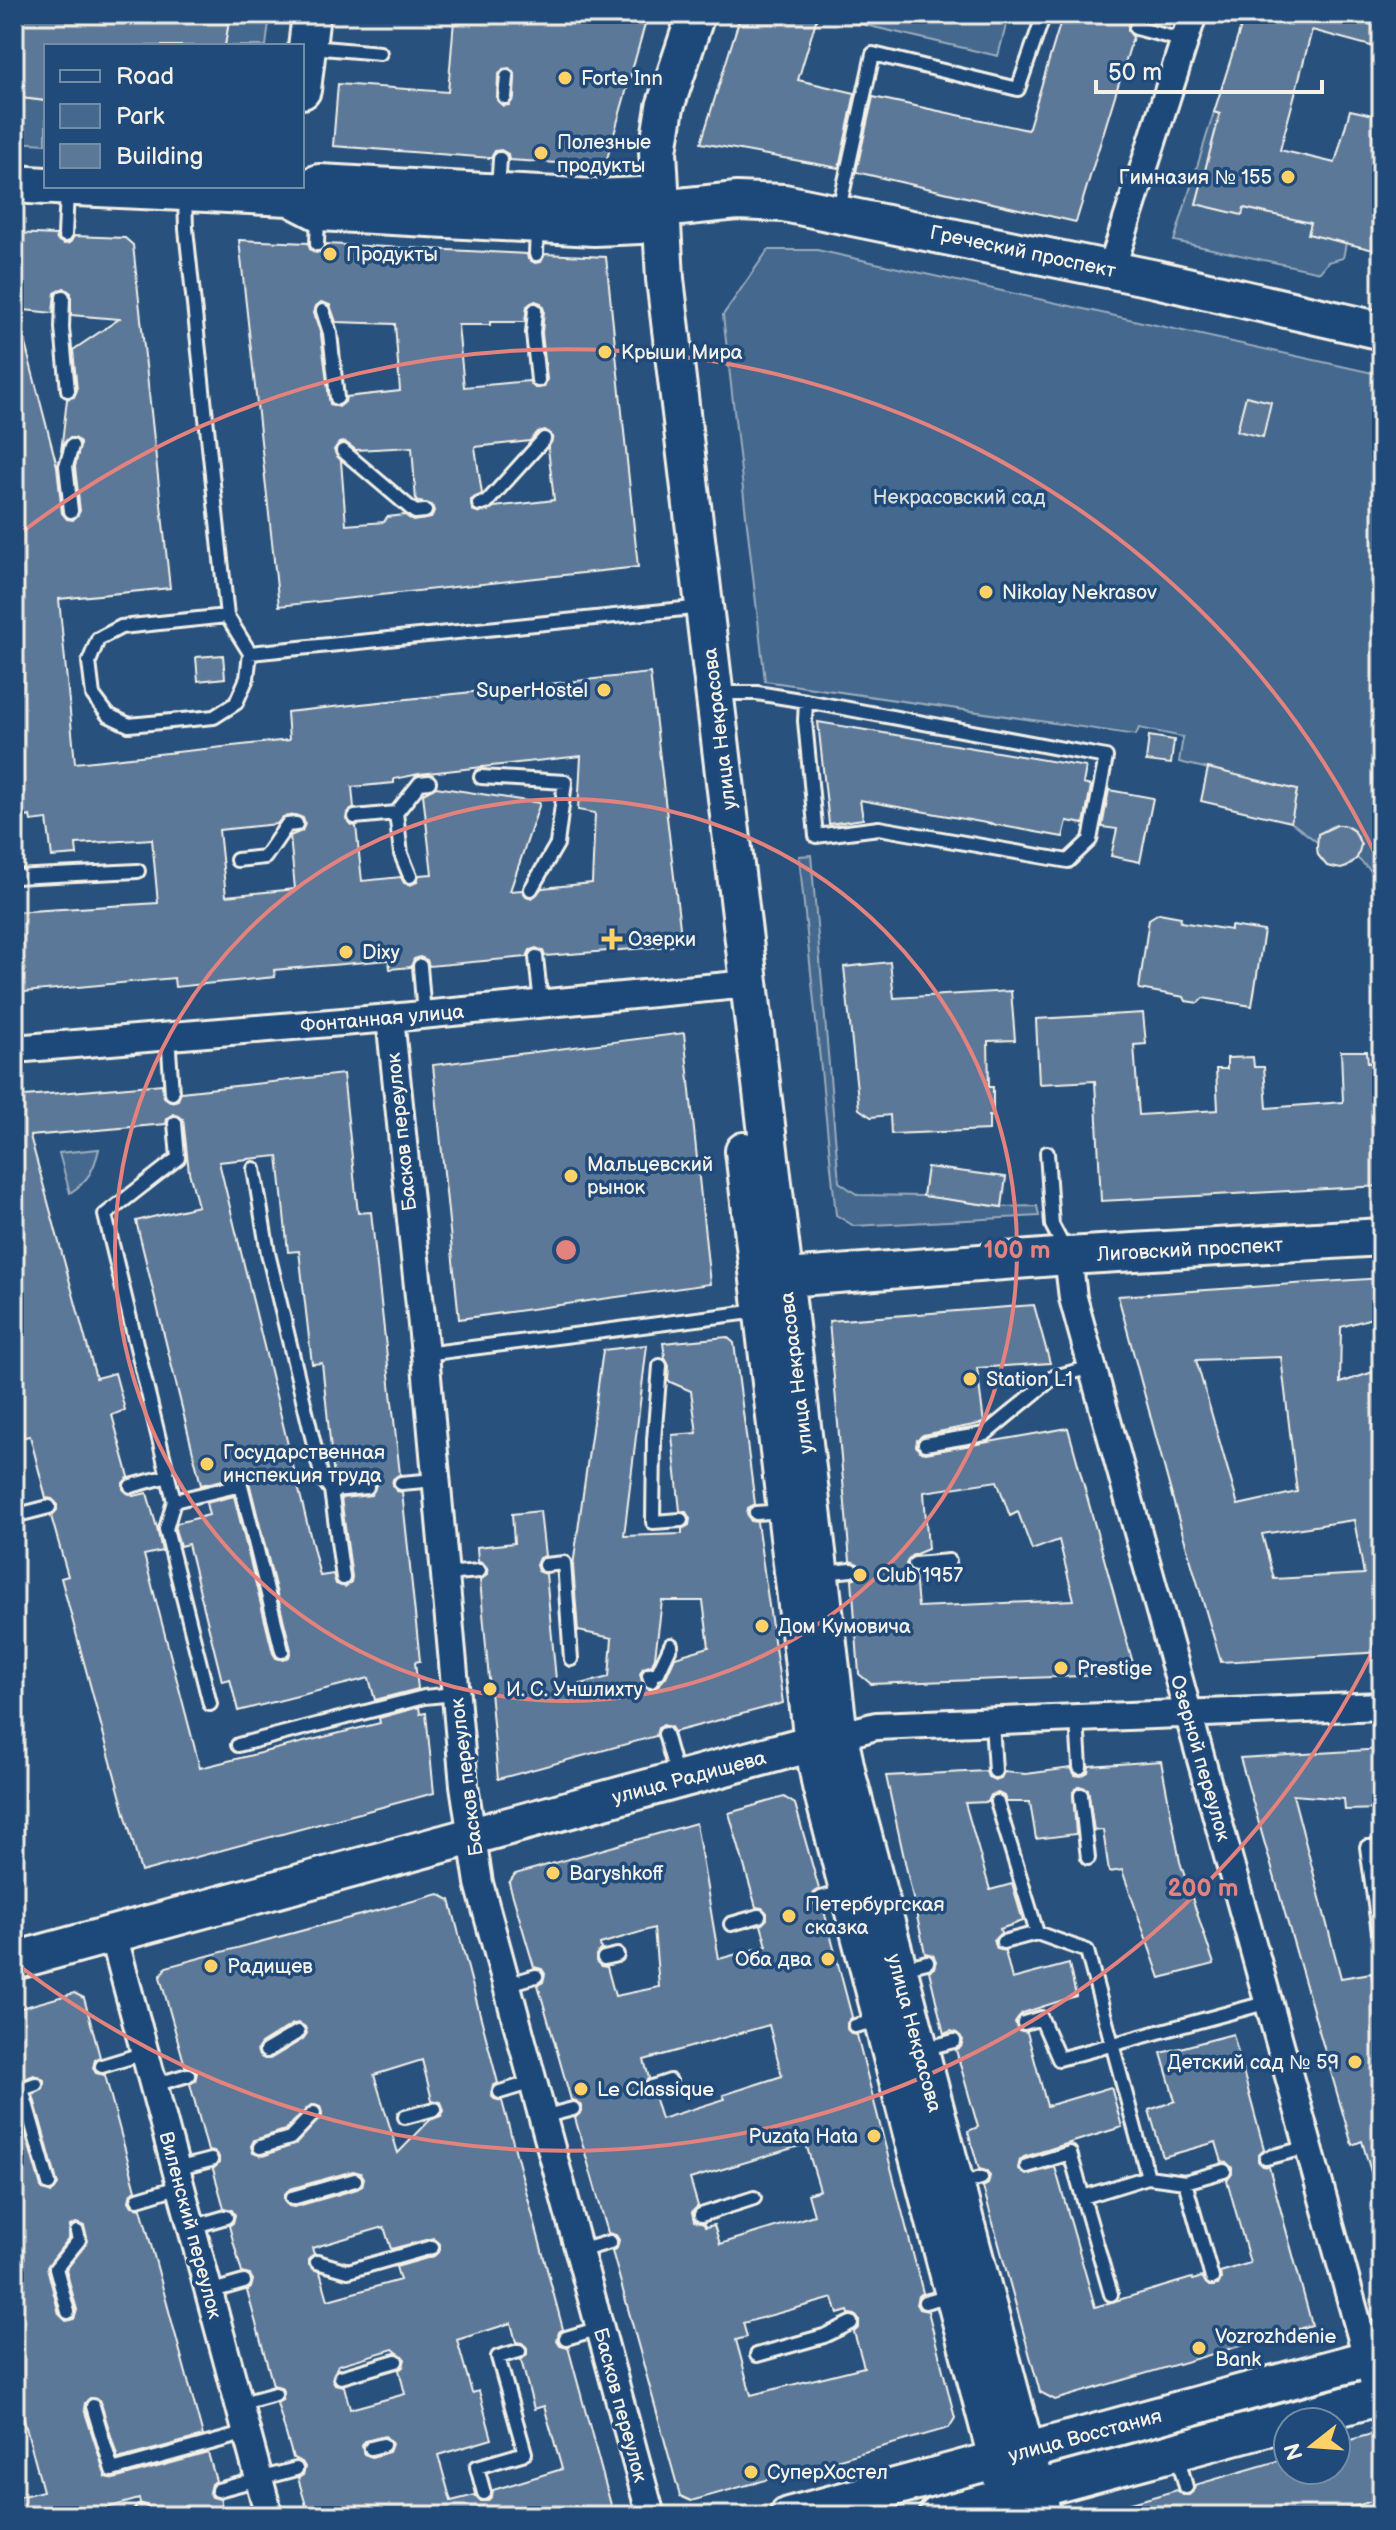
<svg xmlns="http://www.w3.org/2000/svg" width="1396" height="2530" font-family="'Balsamiq Sans',sans-serif">
	<rect width="100%" height="100%" fill="#28517e"/>
	<filter id="ink" filterUnits="userSpaceOnUse"><feTurbulence type="fractalNoise" baseFrequency=".0125" numOctaves="2"/><feDisplacementMap in="SourceGraphic" scale="16" xChannelSelector="R" yChannelSelector="G"/><feConvolveMatrix kernelMatrix="1 2 1 2 8 2 1 2 1" color-interpolation-filters="sRGB"/></filter>
	<g filter="url(#ink)">
		<!-- green -->
		<path fill="#45688e" stroke="#9cacbb" stroke-width="2" d="M230,14H270L266,46H225Z
			M842,14H909L936,21L938,14H1009L998,56L848,21Z
			M14,97L46,101V144L14,142Z
			M1214,112L1220,114L1196,204L1242,214L1244,208L1311,223L1309,234L1346,243L1343,258L1328,262L1320,272L1174,241Z
			M768,250H817L1382,375V881L1357,858C1371,827 1330,810 1317,842L1291,822L1297,790L1179,762L1183,737L1139,728L1136,735L765,681L723,315Z
			M811,855L839,1182L858,1195L923,1196L1002,1207L1037,1206L1039,1216L854,1226L836,1215L799,856Z
			M99,1149C94,1170 88,1181 70,1193L59,1153Z"/>
		<!-- building -->
		<path fill="#5b7899" stroke="#f4f1e8" stroke-width="2" fill-rule="evenodd" d="M14,14H230L225,46H46V101L14,97Z
			M575,14H648L605,166L509,160L508,154L501,150L495,151L491,158L333,146L338,84L448,92L454,20L574,22ZM509,68L515,74L514,98L509,105L503,106L497,100L498,76L503,69Z
			M741,14H818L798,80L855,93L839,168L701,143Z
			M1063,14H1140L1139,19L1133,20L1128,25V31L1133,37L1076,222L856,172L873,97L1028,130Z
			M1245,14H1382V49L1312,30L1280,150L1335,163L1350,110L1382,117V252L1308,234L1311,223L1244,208L1242,215L1196,204L1220,114L1214,112Z
			M14,233L56,235L57,240L64,244L70,243L74,236L125,238L133,245L170,588L59,599L75,763L289,740L287,712L650,673L681,936L672,946L545,956L543,951L536,948L530,950L527,957L429,966L427,960L420,957L414,959L411,967L390,969L389,960L274,970L275,977L175,987L174,978L14,993V912L158,903L152,839L76,844L77,855L52,857L47,819L31,821L30,816L14,820V333L22,332L57,466L62,513L67,519L73,520L80,511L75,467L80,443L75,438H69L64,443L61,452L67,399L74,397L77,390L73,350L119,319L71,315V293L64,288L55,293L53,313L14,309ZM581,756L578,810L595,813L592,883L542,888L532,898L526,896L522,890L510,891L540,803L436,787L423,794L432,874L419,875L417,882L410,885L404,883L401,877L362,881L356,826L351,825L346,819L347,813L354,808L352,787L394,783V779L419,774ZM295,815L303,818L305,824L302,831L290,836L295,889L226,896L219,830L277,824L283,817Z
			M239,240L308,243L310,249L316,253L322,251L326,244L527,254L528,259L535,263L541,262L545,254L606,257L638,567L279,606ZM535,301L541,303L544,310L542,333L547,379L544,387L535,388L529,381L464,387L458,325H490V322H525L527,306ZM321,302L330,305L336,322L395,324L400,391L346,397L345,402L339,407L330,404L321,335L314,313L316,306ZM545,430L553,437L548,448L554,500L494,507L480,513L472,510L471,500L482,494L475,447L530,441L538,432ZM345,442L356,450L412,447L416,501L432,505L434,511L431,518L413,521L405,515L387,517L384,522L346,525L341,461L334,450L339,443Z
			M1246,396L1271,402L1263,437L1237,431Z
			M223,655L225,678L198,681L196,657Z
			M818,722L1086,767L1083,784L1091,786L1084,824L1067,821L1063,837L860,800L863,819L829,824Z
			M1149,736L1174,740L1171,764L1146,761Z
			M1208,768L1297,790L1291,822L1201,801Z
			M1109,790L1153,798L1140,862L1111,856L1117,829L1102,827Z
			M1337,825H1344L1355,832L1361,845L1357,858L1347,867L1341,869L1327,866L1318,855L1317,848L1318,834Z
			M1159,913L1181,917L1180,922L1231,930V926L1264,931L1252,1006L1203,998L1198,1003L1186,1001L1184,997L1139,989L1149,919Z
			M890,962L894,998L1011,991L1015,1040L988,1041L989,1087H993V1116H989V1130L891,1134L890,1115L871,1117L859,1109L844,967Z
			M1143,1013L1146,1044L1134,1045L1139,1115L1218,1110L1216,1069H1227V1058L1253,1057L1254,1067H1264L1267,1108L1343,1102L1341,1051H1367L1368,1063H1382V1186L1101,1201L1095,1081L1039,1084L1036,1019Z
			M684,1033L710,1284L459,1319L433,1065Z
			M343,1074L358,1213L371,1212L400,1474L393,1479L392,1485L397,1491L402,1492L420,1661L415,1662L418,1689L375,1700L369,1678L238,1711L230,1679L222,1681L188,1544L180,1546L175,1529L177,1523L209,1515L206,1503L234,1496L273,1653L276,1658L283,1660L289,1657L291,1650L249,1482L240,1476L201,1485L136,1221L198,1206L189,1172L183,1119L173,1114L167,1119L166,1124L30,1136L96,1378L115,1373L125,1410L112,1415L129,1477L123,1483V1489L134,1496L147,1493L157,1528L162,1551L144,1555L200,1768L380,1723L379,1718L419,1707L420,1714L426,1713L434,1793L141,1872L61,1578L68,1576L51,1516L57,1510V1504L52,1499L46,1498L30,1436L24,1437L14,1402V1097L162,1084L164,1097L172,1102L178,1100L181,1092ZM278,1156L288,1252L299,1251L312,1364L322,1363L334,1479L367,1478L376,1485L371,1495L341,1498L352,1577L351,1582L345,1587L336,1584L333,1574L320,1576L219,1162Z
			M927,1167L1006,1177L1002,1207L923,1196Z
			M1382,1278V1315L1341,1327L1340,1383L1382,1369V1652L1221,1662L1176,1511L1118,1296ZM1281,1357L1297,1492L1238,1505L1196,1360ZM1354,1520L1364,1574L1274,1579L1262,1534Z
			M1034,1305L1050,1363L977,1368L984,1423L923,1435L917,1440L916,1446L921,1452L926,1453L1068,1428L1136,1674L871,1684L859,1674L852,1579L857,1577L860,1570L858,1564L850,1561L829,1321ZM997,1481L1010,1516L1018,1512L1032,1550L1059,1540L1074,1600L918,1607L915,1573L908,1570L906,1564L911,1556L928,1549L924,1492Z
			M727,1337L734,1343L755,1504L748,1508L747,1514L751,1521L757,1522L783,1703L674,1732L671,1727L663,1725L658,1728L656,1736L498,1779L480,1580L487,1575L488,1569L483,1563L478,1562L477,1547L514,1543L512,1514L540,1511L545,1556L539,1558L536,1565L538,1571L546,1574L557,1690L609,1677L612,1638L578,1631L573,1566L603,1350L647,1345L624,1536L682,1534V1529L689,1525L690,1519L686,1512L680,1511L672,1435L697,1433L691,1391L668,1381L669,1366L665,1358L663,1343ZM662,1601H703L709,1647L675,1657L666,1677L657,1687L650,1690L643,1685L640,1674L643,1668L652,1665L655,1657Z
			M1382,1749V1809L1345,1810L1344,1799L1293,1795L1341,1978L1371,1973L1382,2013V2188L1376,2189L1362,2141L1352,2145L1240,1758Z
			M1161,1761L1180,1862L1214,1964L1160,1978L1122,1870L1109,1872L1103,1830L1094,1831L1088,1789L1079,1786L1073,1792L1076,1834L1036,1839L1030,1802H1006L1004,1796L998,1793L991,1795L988,1802L965,1803L990,1890L1012,1884L1023,1921L1000,1929L1001,1933L994,1940L997,1949L1005,1951L1012,1979L1069,1964L1076,1996L1022,2013L1015,2022L1018,2030L1027,2032L1047,2106L1111,2087L1122,2127L1024,2157L1020,2160L1018,2168L1026,2175L1055,2167L1095,2307L1192,2278L1193,2280L1202,2277L1209,2286L1218,2285L1221,2279L1220,2272L1250,2263L1227,2180L1232,2174V2168L1227,2163L1222,2162L1216,2142L1163,2157L1149,2110L1175,2101L1161,2053L1233,2034L1264,2149L1258,2155V2161L1263,2166L1269,2167L1312,2325L1055,2400L1040,2392L983,2187L988,2184L990,2176L987,2171L979,2169L968,2131L978,2127L956,2050L961,2047L963,2040L957,2033L951,2031L944,2034L929,1971L934,1968L936,1961L933,1955L925,1953L886,1776L986,1771L988,1777L995,1780L1001,1778L1004,1772L1026,1774L1071,1768L1075,1775L1081,1776L1088,1772L1089,1766Z
			M784,1797L795,1804L819,1889L814,1892L812,1900L815,1905L823,1907L852,2017L847,2023V2029L852,2034L857,2035L923,2293L918,2296L916,2304L919,2309L928,2311L955,2418L949,2428L691,2501L680,2496L612,2251L617,2248L619,2240L616,2235L608,2233L575,2118L581,2112V2106L576,2101L571,2100L538,1985L543,1982L545,1974L542,1969L534,1967L509,1883L515,1874L696,1823L719,1959L767,1946L761,1925L767,1919V1913L762,1908L756,1907L729,1813ZM654,1928L659,1987L615,1996L607,1967L601,1966L596,1961V1955L601,1949L600,1944ZM769,2025L782,2076L723,2095L725,2099L661,2119L654,2096L647,2094L643,2089L645,2082L649,2078L644,2060ZM806,2144L820,2190L808,2194L814,2215L720,2244L714,2225L705,2227L704,2224L694,2221L692,2212L698,2206L690,2179ZM833,2298L838,2314L848,2311L849,2314L855,2315L859,2320V2327L854,2332L864,2367L751,2395L736,2340L747,2337L743,2323Z
			M439,1894L450,1900L498,2083L493,2086L491,2094L494,2099L502,2101L563,2329L559,2332L557,2340L560,2345L568,2347L614,2516H309L298,2478L303,2475L305,2467L302,2462L293,2458L277,2403L282,2400L284,2392L281,2387L273,2385L247,2291L251,2288L253,2280L250,2275L242,2273L229,2226L233,2223L235,2215L232,2210L224,2208L213,2169L219,2163V2157L214,2152L208,2151L190,2084L195,2081L197,2073L194,2068L185,2066L160,1977L166,1967ZM293,2024L299,2023L305,2027L307,2033L303,2039L270,2059L259,2056L257,2050L261,2044ZM422,2060L432,2100L441,2102L444,2111L441,2116L430,2120L398,2153L374,2075ZM311,2105L320,2106L322,2116L296,2144L263,2156L253,2153L251,2146L254,2140L285,2130ZM353,2171L361,2173L364,2178L362,2186L357,2189L294,2207L289,2206L284,2201V2195L290,2189ZM384,2227L391,2249L433,2238L440,2244V2250L434,2256L396,2267L400,2280L328,2300L320,2272L309,2265V2259L314,2254L312,2248ZM511,2323L516,2342L522,2343L527,2348V2354L521,2360L534,2409L544,2406L562,2469L493,2490L492,2496L487,2501H481L475,2495L451,2501L438,2455L492,2439L479,2391L472,2393L457,2340ZM393,2349L405,2359L403,2367L399,2370L405,2394L350,2409L344,2386L335,2384L332,2379L338,2365ZM385,2436L392,2444L389,2452L372,2457L364,2454L362,2446L365,2441Z
			M74,1993L84,1998L100,2057L95,2060L93,2068L96,2073L105,2075L136,2190L131,2193L129,2201L132,2206L141,2208L203,2436L118,2459L100,2400L90,2398L85,2403L84,2409L106,2477L114,2479L208,2453L216,2481L211,2484L209,2492L212,2497L220,2499L225,2516H150V2508L140,2503L139,2499L78,2516H14V2498L43,2491L23,2416L14,2419V2094L41,2187L51,2193L58,2185L33,2095L43,2089L44,2080L34,2075L18,2081L14,2085V2010ZM76,2223L84,2226L88,2241L66,2270L77,2310L74,2319L66,2321L59,2314L47,2267L69,2238L70,2226Z
			M1382,2431V2498L1344,2510L1346,2516H1111L1110,2509L1177,2490L1183,2495H1189L1194,2490L1195,2485L1288,2458V2470H1336V2444Z"/>
		<g fill="none" stroke-linecap="round" stroke-linejoin="round">
			<defs>
				<path id="lane" d="M1136,28L1185,41
					M311,47L380,53
					M505,97L507,77
					M498,190L500,159
					M185,195L186,229L227,616L250,653L703,607
					M839,209L873,54L1018,89L1044,14
					M65,235L67,191
					M317,244L318,215
					M536,254L537,228
					M63,297L62,328L68,390
					M535,310L533,333L538,380
					M323,311L330,333L337,398
					M343,451L415,512L425,511
					M479,504L486,503L544,439
					M71,511L66,466L72,446
					M227,616L121,627L98,639L89,662L93,695L108,715L129,725L214,717L236,703L247,678L250,653
					M717,693H757L806,701L1106,757L1090,840L1068,861L879,828L816,836L805,721L806,701
					M481,777L565,782L557,844L531,889
					M396,813L401,854L410,876
					M355,817L396,813L420,783L429,782
					M237,860L265,857L287,825L296,824
					M14,877L138,871
					M536,957L541,1004
					M420,966L424,1015
					M168,1036L172,1093
					M175,1123L178,1158L105,1215L174,1501L166,1529L210,1704
					M1047,1153L1052,1225L1065,1250
					M254,1169L268,1253L322,1478L331,1490L343,1578
					M425,1354L759,1311
					M660,1366L654,1440L653,1522L681,1520
					M925,1444L985,1434L1054,1377L1092,1367
					M401,1483L436,1480
					M131,1486L168,1476
					M331,1490L367,1487
					M174,1501L241,1485L282,1651
					M756,1513L783,1511
					M14,1516L49,1507
					M915,1564L949,1561
					M545,1565L564,1563L571,1659
					M823,1573L851,1570
					M445,1574L479,1571
					M651,1681L649,1675L658,1673L671,1645
					M1077,1719L1080,1767
					M992,1722L995,1771
					M665,1734L677,1777
					M238,1745L424,1697L455,1694
					M1081,1795L1088,1858
					M997,1802L1037,1933L1087,1951L1148,2177
					M821,1898L845,1891
					M731,1924L759,1916
					M1379,1933L1367,1847H1382
					M1003,1942L1037,1933
					M604,1958L617,1955
					M903,1968L927,1962
					M506,1985L536,1976
					M1024,2023L1041,2018L1059,2059L1269,2002
					M855,2026L879,2020
					M923,2049L954,2041
					M266,2051L298,2032
					M102,2066L145,2053
					M36,2084L22,2089L49,2184
					M154,2085L188,2075
					M652,2087L670,2081
					M500,2092L533,2082
					M405,2117L435,2109
					M542,2117L573,2109
					M260,2147L290,2138L314,2113
					M1266,2158L1309,2147
					M1027,2166L1070,2153L1111,2294
					M176,2169L211,2160
					M1185,2182L1224,2171
					M957,2185L981,2178
					M1083,2197L1148,2177L1185,2182L1212,2278
					M292,2198L355,2180
					M138,2199L181,2186
					M701,2215L754,2198
					M192,2227L226,2217
					M579,2251L610,2242
					M317,2262L348,2271L432,2247
					M209,2292L244,2282
					M925,2302L951,2295
					M68,2312L56,2268L79,2240L77,2232
					M566,2338L600,2328
					M757,2355L824,2336L851,2323
					M341,2377L396,2361
					M239,2404L275,2394
					M93,2406L112,2470L247,2433
					M371,2448L383,2445
					M1177,2454L1186,2487
					M218,2490L296,2469
					M484,2493L477,2467L525,2453L498,2357L519,2351
					M139,2516L142,2512"/>
				<path id="street" d="M1111,270L1193,14
					M390,1018L425,1354L464,1785L479,1883L651,2516
					M14,1049L390,1018L749,984
					M1068,1256L1073,1298L1378,2397
					M839,1736L876,1726L1382,1706
					M113,1934L269,2516"/>
				<path id="secondary" d="M696,14L665,107L658,151L665,279L839,1736L848,1779L1043,2516
					M302,90L311,14
					M14,184L46,186
					M54,186L290,197L319,212L594,227L640,225L660,209L737,201L784,203L1156,279L1382,331
					M290,197L319,183L595,198L640,196L660,209
					M744,1151L813,1743L821,1786L1012,2516
					M761,1280L1068,1256L1382,1237
					M14,1961L835,1737
					M788,2516L1382,2355
					M937,2516L1382,2396"/>
			</defs>
			<!-- lane casing -->
			<use href="#lane" stroke="#f4f1e8" stroke-width="18"/>
			<!-- street casing -->
			<use href="#street" stroke="#f4f1e8" stroke-width="32"/>
			<!-- secondary casing -->
			<use href="#secondary" stroke="#f4f1e8" stroke-width="42"/>
			<!-- lane -->
			<use href="#lane" stroke="#1f4a7a" stroke-width="12"/>
			<!-- street -->
			<use href="#street" stroke="#1f4a7a" stroke-width="26"/>
			<!-- secondary -->
			<use href="#secondary" stroke="#1f4a7a" stroke-width="36"/>
		</g>
	</g>
	<!-- distance rings -->
	<g fill="none" stroke="#e4827e" stroke-width="4">
		<circle cx="566" cy="1250" r="451"/>
		<path d="M1379 1638A901 901 0 0 1 18 1965M18 535A901 901 0 0 1 1379 862"/>
	</g>
	<!-- markers -->
	<g fill="#ffd166" stroke="#1f4a7a" stroke-width="3">
		<circle cx="565" cy="78" r="8"/>
		<circle cx="541" cy="153" r="8"/>
		<circle cx="1288" cy="177" r="8"/>
		<circle cx="330" cy="254" r="8"/>
		<circle cx="605" cy="352" r="8"/>
		<circle cx="986" cy="592" r="8"/>
		<circle cx="604" cy="690" r="8"/>
		<path d="M608 927h8v8h8v8h-8v8h-8v-8h-8v-8h8z"/>
		<circle cx="346" cy="952" r="8"/>
		<circle cx="571" cy="1176" r="8"/>
		<circle cx="970" cy="1379" r="8"/>
		<circle cx="207" cy="1464" r="8"/>
		<circle cx="860" cy="1575" r="8"/>
		<circle cx="762" cy="1626" r="8"/>
		<circle cx="1061" cy="1668" r="8"/>
		<circle cx="490" cy="1689" r="8"/>
		<circle cx="553" cy="1873" r="8"/>
		<circle cx="789" cy="1916" r="8"/>
		<circle cx="828" cy="1959" r="8"/>
		<circle cx="211" cy="1966" r="8"/>
		<circle cx="1355" cy="2062" r="8"/>
		<circle cx="581" cy="2089" r="8"/>
		<circle cx="874" cy="2136" r="8"/>
		<circle cx="1199" cy="2348" r="8"/>
		<circle cx="751" cy="2472" r="8"/>
	</g>
	<g text-anchor="middle" stroke-width="7" stroke-linejoin="round" paint-order="stroke">
		<!-- poi labels -->
		<g font-size="20" fill="#f4f1e8" stroke="#1f4a7a" text-anchor="start">
			<text x="581" y="85">Forte Inn</text>
			<text x="557" y="149">Полезные<tspan x="557" dy="23">продукты</tspan></text>
			<text x="1272" y="184" text-anchor="end">Гимназия № 155</text>
			<text x="346" y="261">Продукты</text>
			<text x="621" y="359">Крыши Мира</text>
			<text x="1002" y="599">Nikolay Nekrasov</text>
			<text x="588" y="697" text-anchor="end">SuperHostel</text>
			<text x="628" y="946">Озерки</text>
			<text x="362" y="959">Dixy</text>
			<text x="587" y="1171">Мальцевский<tspan x="587" dy="23">рынок</tspan></text>
			<text x="986" y="1386">Station L1</text>
			<text x="223" y="1459">Государственная<tspan x="223" dy="23">инспекция труда</tspan></text>
			<text x="876" y="1582">Club 1957</text>
			<text x="778" y="1633">Дом Кумовича</text>
			<text x="1077" y="1675">Prestige</text>
			<text x="506" y="1696">И. С. Уншлихту</text>
			<text x="569" y="1880">Baryshkoff</text>
			<text x="805" y="1911">Петербургская<tspan x="805" dy="23">сказка</tspan></text>
			<text x="812" y="1966" text-anchor="end">Оба два</text>
			<text x="227" y="1973">Радищев</text>
			<text x="1339" y="2069" text-anchor="end">Детский сад № 59</text>
			<text x="597" y="2096">Le Classique</text>
			<text x="858" y="2143" text-anchor="end">Puzata Hata</text>
			<text x="1215" y="2343">Vozrozhdenie<tspan x="1215" dy="23">Bank</tspan></text>
			<text x="767" y="2479">СуперХостел</text>
		</g>
		<!-- street labels -->
		<g font-size="20" fill="#f4f1e8" stroke="#1f4a7a">
			<text transform="translate(1023 251) rotate(12)" y="7">Греческий проспект</text>
			<text transform="translate(719 729) rotate(-97)" y="7">улица Некрасова</text>
			<text transform="translate(382 1018) rotate(-5)" y="7">Фонтанная улица</text>
			<text transform="translate(401 1132) rotate(-96)" y="7">Басков переулок</text>
			<text transform="translate(1190 1249) rotate(-3)" y="7">Лиговский проспект</text>
			<text transform="translate(796 1373) rotate(-97)" y="7">улица Некрасова</text>
			<text transform="translate(1201 1758) rotate(74)" y="7">Озерной переулок</text>
			<text transform="translate(466 1777) rotate(-97)" y="7">Басков переулок</text>
			<text transform="translate(689 1777) rotate(-15)" y="7">улица Радищева</text>
			<text transform="translate(915 2033) rotate(75)" y="7">улица Некрасова</text>
			<text transform="translate(191 2225) rotate(75)" y="7">Виленский переулок</text>
			<text transform="translate(621 2405) rotate(75)" y="7">Басков переулок</text>
			<text transform="translate(1085 2435) rotate(-15)" y="7">улица Восстания</text>
		</g>
		<!-- park labels -->
		<g font-size="20" fill="#dadcda" stroke="#1f4a7a">
			<text x="959" y="504">Некрасовский сад</text>
		</g>
	</g>
	<circle cx="566" cy="1250" r="12" fill="#e4827e" stroke="#1f4a7a" stroke-width="4"/>
	<g font-size="24" text-anchor="middle" font-weight="bold" fill="#e4827e" stroke="#1f4a7a" stroke-width="7" stroke-linejoin="round" paint-order="stroke">
		<text x="1017" y="1258">100 m</text>
		<text x="1203" y="1896">200 m</text>
	</g>
	<!-- margin -->
	<rect width="1396" height="2530" fill="none" stroke="#1f4a7a" stroke-width="48"/>
	<rect x="24" y="24" width="1348" height="2482" fill="none" stroke="#f4f1e8" stroke-width="3" filter="url(#ink)"/>
	<!-- legend -->
	<rect x="44" y="44" width="260" height="144" fill="#1f4a7a" stroke="#748da6" stroke-width="2"/>
	<rect x="60" y="70" width="40" height="12" fill="#1f4a7a" stroke="#748da6" stroke-width="2"/>
	<text x="116" y="84" font-size="24" fill="#f4f1e8">Road</text>
	<rect x="60" y="104" width="40" height="24" fill="#45688e" stroke="#748da6" stroke-width="2"/>
	<text x="116" y="124" font-size="24" fill="#f4f1e8">Park</text>
	<rect x="60" y="144" width="40" height="24" fill="#5b7899" stroke="#748da6" stroke-width="2"/>
	<text x="116" y="164" font-size="24" fill="#f4f1e8">Building</text>
	<!-- north arrow -->
	<g transform="translate(1312 2446) rotate(253)"><circle r="38" fill="#1f4a7a" stroke="#748da6" stroke-width="2"/>
	<path d="M0-6L14 30L0 20L-14 30Z" fill="#ffd166"/>
	<text y="-12" font-size="22" font-weight="bold" text-anchor="middle" fill="#f4f1e8">N</text>
	</g>
	<!-- scale -->
	<path d="M1096 80v12h226v-12" fill="none" stroke="#f4f1e8" stroke-width="4"/>
	<text x="1108" y="80" font-size="24" fill="#f4f1e8" stroke="#1f4a7a" stroke-width="6" paint-order="stroke">50 m</text>
</svg>
